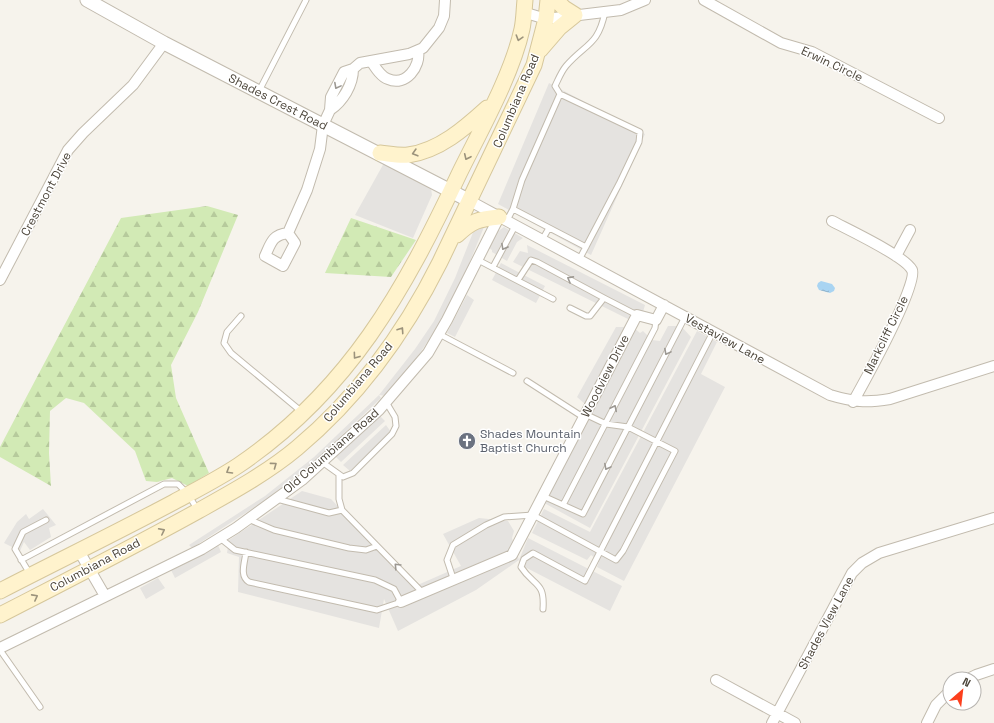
<svg xmlns="http://www.w3.org/2000/svg" width="994" height="723" font-family="'Space Grotesk',sans-serif">
	<defs>
		<pattern id="forest-firs" width="22" height="20" patternUnits="userSpaceOnUse"><rect width="22" height="20" fill="#d2eab5"/><path d="M5 1l3.5 6h-7zM16 11l3.5 6h-7z" fill="#b6ca9c"/></pattern>
		<pattern id="water-ripples" width="26" height="14" patternUnits="userSpaceOnUse"><rect width="26" height="14" fill="#a9d4f2"/><path d="M2 4q2-2 4 0t4 0M15 11q2-2 4 0t4 0" fill="none" stroke="#8caec5"/></pattern>
	</defs>
	<rect width="100%" height="100%" fill="#f6f3ec"/>
	<!-- forest -->
	<path fill="url(#forest-firs)" d="M207,206L238,215L198,312L171,365L176,398L209,473L188,486L172,478L157,482L146,481L135,451L84,403L66,398L50,411L49,453L51,486L0,457V447L121,218Z
		M351,218L416,240L391,277L325,273Z"/>
	<!-- parking -->
	<path fill="#e5e3e0" d="M549,83L645,134L591,255L498,204Z
		M384,163L431,188L432,195L413,238L355,215Z
		M484,227L464,276L438,326L406,374L386,396L379,395L381,398L316,460L267,499L192,548L189,545L265,496L314,457L379,395L415,349L434,321L455,278L474,230Z
		M504,227L523,238L517,242L507,261L492,252V250L489,248L497,232Z
		M527,245L645,305L643,312L628,319L513,262L520,251L528,253Z
		M501,263L545,286L536,303L492,280Z
		M467,295L474,300L455,337L447,333Z
		M668,326H681L691,337L590,528L535,498L585,404L577,397L616,327H633L640,333L643,331L652,340L660,341Z
		M697,331L717,342L701,374L725,387L624,581L597,567L599,561L591,555L587,560L532,533L544,509L590,532Z
		M379,415L385,421L341,462L335,456Z
		M386,425L391,432L350,471L343,465Z
		M302,491L331,499L413,587L461,566L443,534L479,518L508,521L514,531L512,538L519,560L528,538L622,586L610,611L519,564V560L476,590L398,631L384,599L379,628L238,592L239,557L227,553L229,540Z
		M43,509L56,525L49,528L51,537L30,550L24,542L20,551L4,543L17,522L26,514L29,519Z
		M218,545L221,552L175,578L171,570Z
		M158,578L165,588L146,599L140,588Z"/>
	<!-- water -->
	<path fill="url(#water-ripples)" d="M821,281L832,284L835,288L834,291L830,293L819,290L817,286L818,283Z"/>
	<g fill="none" stroke-linecap="round" stroke-linejoin="round">
		<defs>
			<path id="service" d="M259,91L306,0
				M560,94L522,180L513,209L586,247
				M506,222L513,209
				M542,240L549,228
				M478,260L553,299
				M579,260L619,184L639,142L640,132L560,94L555,86C558,80 561,72 566,66C586,43 598,46 605,12
				M493,267L515,226
				M518,280L531,260L537,262L604,298
				M570,308L586,316H590L604,298L637,315
				M241,316L227,332L224,343L231,353L302,412
				M439,334L513,373
				M527,381L583,417
				M322,462L343,477L353,473L392,434L396,426L395,417L386,402
				M543,496L583,514L685,317
				M277,499L329,513L342,510L339,499V475
				M563,505L655,328L656,320
				M342,510L423,593
				M248,519L274,530L349,548L366,550L377,546
				M220,538L235,550L375,580L394,589L401,602L377,610L249,582C239,576 245,562 246,552
				M21,560L164,484H178L188,494L197,509
				M30,574L15,549L23,532L46,520
				M454,581L447,560L453,545L486,525L504,517L533,515L616,560L623,551L675,451L628,427L606,424L585,414
				M543,609C545,581 534,587 521,567L524,559L533,553L585,581L713,332
				M0,650L40,707"/>
			<path id="minor" d="M704,0L781,43L812,52L939,118
				M523,12L546,19L621,10L645,0
				M371,61C375,67 381,77 388,79C406,87 421,66 418,51
				M330,110C343,101 353,85 353,69
				M470,201L830,395C853,402 867,403 890,399L994,366
				M832,221C847,229 905,256 912,270C919,284 863,384 853,402
				M288,233L307,190L320,149L323,125L330,110L331,97L344,72L353,69L360,63L409,54L423,48L439,28L444,16L445,0
				M288,233L295,243L283,266L265,256C271,243 272,235 288,233Z
				M896,256L910,230
				M0,280L68,150L83,133L133,85L164,43
				M79,551L105,596
				M401,602L512,555L637,315L656,320L664,305
				M0,648L202,549L236,528L302,480L379,410L428,353L447,320L499,217
				M968,679L976,675L994,669
				M716,680L795,723
				M772,723L852,573L862,563L879,553L994,518
				M927,723L936,705L950,691"/>
			<path id="tertiary" d="M87,0L164,43L470,201"/>
			<path id="secondary" d="M540,50L559,28L575,15L564,8L556,0
				M380,153C390,154 399,156 408,155C439,151 465,128 487,108
				M457,235C472,221 478,219 499,217
				M0,591C58,561 116,533 174,502C196,490 218,479 239,465C349,390 404,291 459,174C480,131 512,75 522,29C524,20 524,9 525,0
				M0,615C66,581 133,547 198,511C232,492 267,473 297,448C358,397 405,332 440,262L534,65L546,19L548,0"/>
		</defs>
		<!-- service casing -->
		<use href="#service" stroke="#c2bbae" stroke-width="7"/>
		<!-- minor casing -->
		<use href="#minor" stroke="#c2bbae" stroke-width="12"/>
		<!-- tertiary casing -->
		<use href="#tertiary" stroke="#c2bbae" stroke-width="15"/>
		<!-- secondary casing -->
		<use href="#secondary" stroke="#d6c79b" stroke-width="17"/>
		<!-- service -->
		<use href="#service" stroke="#fff" stroke-width="5"/>
		<!-- minor -->
		<use href="#minor" stroke="#fff" stroke-width="10"/>
		<!-- tertiary -->
		<use href="#tertiary" stroke="#fff" stroke-width="13"/>
		<!-- secondary -->
		<use href="#secondary" stroke="#fff3cd" stroke-width="15"/>
	</g>
	<!-- one-way arrows -->
	<defs><path id="oneway-chevron" d="M-2-3.5L2.5 0L-2 3.5" fill="none" stroke-width="1.6" stroke-linecap="round" stroke-linejoin="round"/></defs>
	<g stroke="#9c937c">
		<use href="#oneway-chevron" transform="translate(519 38) rotate(107)"/>
		<use href="#oneway-chevron" transform="translate(415 153) rotate(164)"/>
		<use href="#oneway-chevron" transform="translate(467 157) rotate(115)"/>
		<use href="#oneway-chevron" transform="translate(401 330) rotate(-56)"/>
		<use href="#oneway-chevron" transform="translate(356 356) rotate(126)"/>
		<use href="#oneway-chevron" transform="translate(274 465) rotate(-36)"/>
		<use href="#oneway-chevron" transform="translate(229 471) rotate(149)"/>
		<use href="#oneway-chevron" transform="translate(162 531) rotate(-27)"/>
		<use href="#oneway-chevron" transform="translate(35 597) rotate(-28)"/>
	</g>
	<g stroke="#9c9892">
		<use href="#oneway-chevron" transform="translate(337 86) rotate(118)"/>
		<use href="#oneway-chevron" transform="translate(504 247) rotate(119)"/>
		<use href="#oneway-chevron" transform="translate(570 279) rotate(-151)"/>
		<use href="#oneway-chevron" transform="translate(667 352) rotate(118)"/>
		<use href="#oneway-chevron" transform="translate(614 408) rotate(-63)"/>
		<use href="#oneway-chevron" transform="translate(607 467) rotate(118)"/>
		<use href="#oneway-chevron" transform="translate(397 566) rotate(-134)"/>
	</g>
	<!-- icons -->
	<defs>
		<symbol id="church-disc" viewBox="-11 -11 22 22"><circle r="9.5" fill="#6b7280" stroke="#fff"/><path d="M-1.2-6h2.4v3.5h3.3v2.4h-3.3V6h-2.4V-.1h-3.3v-2.4h3.3Z" fill="#fff"/></symbol>
	</defs>
	<g fill-rule="evenodd">
		<use href="#church-disc" x="457" y="431" width="20" height="20"/>
	</g>
	<g text-anchor="middle" stroke-width="3" stroke-linejoin="round" paint-order="stroke">
		<!-- street labels -->
		<g font-size="12" fill="#4b4439" stroke="#fff">
			<text transform="translate(832 64) rotate(25)" y="4">Erwin Circle</text>
			<text transform="translate(516 101) rotate(-67)" y="4">Columbiana Road</text>
			<text transform="translate(278 102) rotate(27)" y="4">Shades Crest Road</text>
			<text transform="translate(46 194) rotate(-62)" y="4">Crestmont Drive</text>
			<text transform="translate(886 335) rotate(-64)" y="4">Markcliff Circle</text>
			<text transform="translate(725 339) rotate(29)" y="4">Vestaview Lane</text>
			<text transform="translate(605 376) rotate(-63)" y="4">Woodview Drive</text>
			<text transform="translate(358 382) rotate(-50)" y="4">Columbiana Road</text>
			<text transform="translate(331 451) rotate(-41)" y="4">Old Columbiana Road</text>
			<text transform="translate(95 565) rotate(-28)" y="4">Columbiana Road</text>
			<text transform="translate(826 623) rotate(-62)" y="4">Shades View Lane</text>
		</g>
		<!-- worship labels -->
		<g font-size="12" fill="#5b616d" stroke="#fff" text-anchor="start">
			<text x="480" y="438">Shades Mountain<tspan x="480" dy="14">Baptist Church</tspan></text>
		</g>
	</g>
	<!-- north arrow -->
	<g transform="translate(962 691) rotate(28)"><circle r="19" fill="#ffffff" stroke="#b7b4b0"/>
	<path d="M0-3L7 15L0 10L-7 15Z" fill="#fc3f1d"/>
	<text y="-6" font-size="11" font-weight="bold" text-anchor="middle" fill="#4b4439">N</text>
	</g>
</svg>
